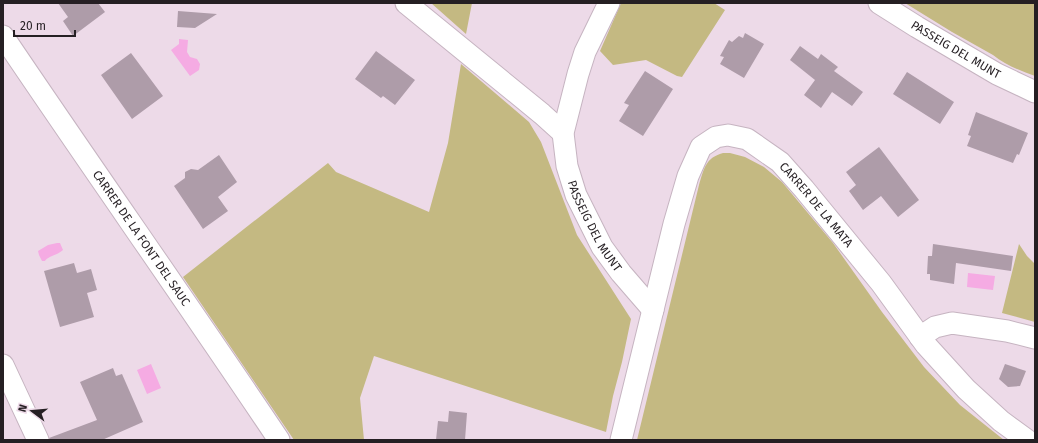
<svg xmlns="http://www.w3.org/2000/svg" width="1038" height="443" font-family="'Fira Sans',sans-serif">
	<rect width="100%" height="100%" fill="#eddae8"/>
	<!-- green -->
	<path fill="#c4b982" d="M431,3H472L466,34Z
		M621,3H714L725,10L682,77L677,76L646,60L613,65L600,51Z
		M905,3H1035V76C1021,71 1005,65 993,55L952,32Z
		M461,64L529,122L541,142L577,235L631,319L622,362L613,396L606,432L374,356L360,398L364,440H294L183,277L328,163L336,172L429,212L448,143Z
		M723,153H730L745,157L764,167L782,182L833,243L882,312L924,367L960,405L1004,440H637L699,185C704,169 705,158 723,153Z
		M1019,244L1027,256L1035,264V322L1002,313Z"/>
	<!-- water -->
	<path fill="#f5abe3" d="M179,39L188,40L187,52L190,57L197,59L200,64L199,70L190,76L171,50L179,44Z
		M57,243H60L63,250C58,255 48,256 45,261H42L39,255L38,251L48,245Z
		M968,273L995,276L993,290L967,287Z
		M151,364L161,388L147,394L137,370Z"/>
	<!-- building -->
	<path fill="#ae9ca9" d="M58,3H98L105,12L73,36L63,21L68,17Z
		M178,11L217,14L195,28L177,27Z
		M745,33L764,44L744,78L720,64L724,57L720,56L729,40L732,42L739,36L743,38Z
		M800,46L818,59L821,54L838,67L834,71L863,92L852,106L832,92L821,108L804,95L815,80L790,60Z
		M376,51L415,80L395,105L383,96L381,98L355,79Z
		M131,53L163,96L132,119L101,75Z
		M645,71L673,89L643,136L619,121L629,105L624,103Z
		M907,72L954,102L940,124L893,94Z
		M976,112L1028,133L1019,155L1017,154L1013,163L967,146L971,136L968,135Z
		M879,147L919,200L898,217L881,196L863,210L849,191L856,185L846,172Z
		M219,155L237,182L218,197L228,211L203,229L174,186L185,178V172L191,169L198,170Z
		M933,244L1013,256L1011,271L956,263L954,284L930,280V274H927L928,256H932Z
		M74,263L77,273L91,269L97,290L87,293L94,317L60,327L44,271Z
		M1005,364L1026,371L1020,386L1008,387L999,379Z
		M113,368L116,376L122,374L143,422L102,440H50L49,438L97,420L80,382Z
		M449,411L467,413L465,440H436L438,421L448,422Z"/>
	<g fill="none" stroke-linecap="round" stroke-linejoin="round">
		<defs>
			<g id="street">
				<path d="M406,3L542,114L563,133"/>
				<path id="s1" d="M609,3L585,52L578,74L563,133L567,166L576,195L602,247L621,273L653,310"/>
				<path id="s2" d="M879,3L917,27L997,74L1035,92"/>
				<path id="s3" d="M3,36C94,171 188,304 279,440"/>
				<path d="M920,337L935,327L952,323L1007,331L1035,338"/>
				<path d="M3,365L38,440"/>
				<path id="s4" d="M621,440L674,224L688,176L701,147L716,137L728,135L747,139L780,162L804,189L881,283L926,345L966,389L1001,421L1027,440"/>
			</g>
		</defs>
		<!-- street casing -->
		<use href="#street" stroke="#c6b4c1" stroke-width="23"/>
		<!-- street -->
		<use href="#street" stroke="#fff" stroke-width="21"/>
	</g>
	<g text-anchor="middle" stroke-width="4" stroke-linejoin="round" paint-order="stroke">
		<!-- street labels -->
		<g font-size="12" fill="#251f23" stroke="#eddae8">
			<text dy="4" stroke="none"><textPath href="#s2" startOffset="90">PASSEIG DEL MUNT</textPath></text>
			<text dy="4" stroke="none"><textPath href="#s4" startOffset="450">CARRER DE LA MATA</textPath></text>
			<text dy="4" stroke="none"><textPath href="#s1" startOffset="238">PASSEIG DEL MUNT</textPath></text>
			<text dy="4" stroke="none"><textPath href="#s3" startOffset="245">CARRER DE LA FONT DEL SAUC</textPath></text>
		</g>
	</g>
	<!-- border -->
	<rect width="1038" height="443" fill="none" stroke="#251f23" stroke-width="8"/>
	<!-- north arrow -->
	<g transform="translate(32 411) rotate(286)" stroke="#eddae8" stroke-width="3" paint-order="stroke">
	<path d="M0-3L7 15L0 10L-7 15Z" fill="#251f23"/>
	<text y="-6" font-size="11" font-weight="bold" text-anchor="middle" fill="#251f23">N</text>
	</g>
	<!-- scale -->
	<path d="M14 30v6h61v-6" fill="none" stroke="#251f23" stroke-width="2"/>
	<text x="20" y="30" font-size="12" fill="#251f23" stroke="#eddae8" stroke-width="3" paint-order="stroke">20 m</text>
</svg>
